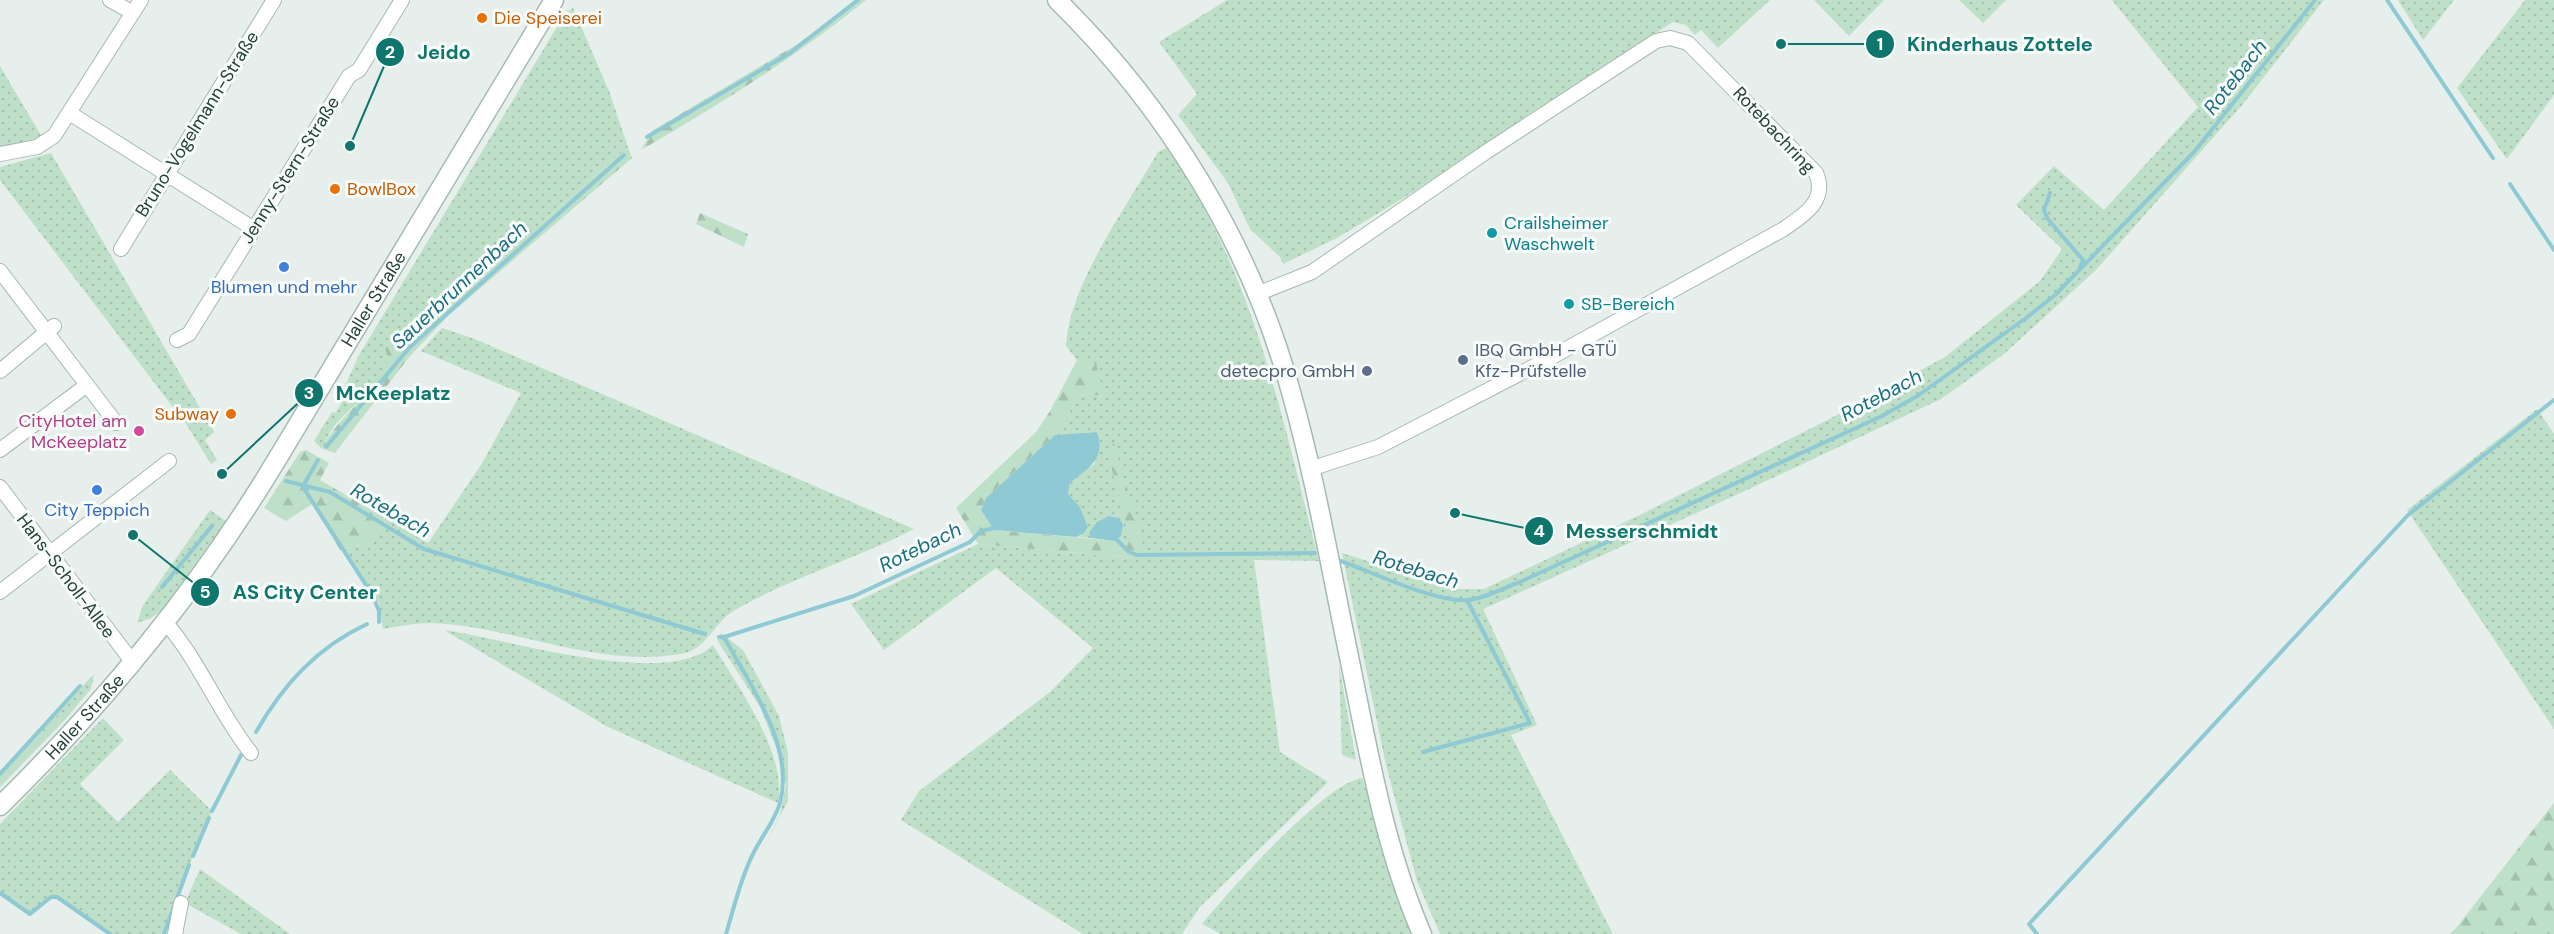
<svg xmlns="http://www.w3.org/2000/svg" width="2554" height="934" font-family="'DM Sans',sans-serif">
	<defs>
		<pattern id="grass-dots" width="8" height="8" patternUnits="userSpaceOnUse" patternTransform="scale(1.5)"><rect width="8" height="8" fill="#bfe0c8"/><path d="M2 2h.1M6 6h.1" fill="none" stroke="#a4c1ad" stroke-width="1.8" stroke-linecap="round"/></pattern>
		<pattern id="forest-firs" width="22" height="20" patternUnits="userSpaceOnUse" patternTransform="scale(1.5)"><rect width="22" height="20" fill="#bfe0c8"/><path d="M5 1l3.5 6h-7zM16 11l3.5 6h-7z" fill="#a4c1ad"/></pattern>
	</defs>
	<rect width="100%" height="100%" fill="#e6efeb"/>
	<!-- grass -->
	<path fill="url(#grass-dots)" d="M1227,0H1770L1718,48L1701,30L1695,35L1686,25L1673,22L1410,194L1337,238L1283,264L1280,257L1250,229L1228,183L1178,115L1197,94L1159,42Z
		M1814,0H1884L1849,36Z
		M1959,0H2006L1983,23Z
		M2112,0H2324L2243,104L2096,270L2004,354L1941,399L1734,496L1483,609L1537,725L1511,735L1613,934H1440L1417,881L1386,765L1342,553L1455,589H1484L1642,514L1849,409L1945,357L2040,281L2062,249L2016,205L2054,166L2104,210L2198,107Z
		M2398,0H2454L2423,40Z
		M2525,0H2554V95L2507,159L2457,88Z
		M573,8L609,91L628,147L526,236L506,243L501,258L432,322L420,328H410L388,353C391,375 350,408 336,424C330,431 326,440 321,448L314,441L332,412L335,413L341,404L338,402L358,357L566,12Z
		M0,66L42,137L0,149Z
		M1166,148C1177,157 1183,174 1191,186C1260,300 1286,434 1319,561L1254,560L1280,752L1328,782L1199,908L1182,934H1083L901,820L919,791L1050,692L1093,648L996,568L884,650L851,604L978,544L1135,558L1107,451L1129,536L1125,544L1115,541L1121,536L1089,533L1090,538L1076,537L1081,536L1088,527L1080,507L1068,494L1070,483L1095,463L1098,432L1055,435L1080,394L1103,396L1096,364L1077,360L1066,346C1069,285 1127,206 1158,152Z
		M51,153L214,432L205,440L217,460L211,464L188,427L0,180V167Z
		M442,328L475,339L914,529C856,559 792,577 735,610C713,622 708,650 680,654C596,668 516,627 433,623C416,623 399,626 383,629L379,603L345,549L372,542L387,519L428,543L481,465L521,393L421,351Z
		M2537,409L2554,434V729L2407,510Z
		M210,510L226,521L162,610L151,618L137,623L143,605Z
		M444,630C503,638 668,690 713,645C737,685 788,755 778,803L608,727Z
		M721,633L743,650L779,716L788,753V801L756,862L780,815L786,785L777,750L760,707L717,640Z
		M1339,665L1356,760L1342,755Z
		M94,674L91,689L63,722L54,715Z
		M103,718L124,740L80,784L118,822L170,770L212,811L173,904L164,934H110L57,897H51L30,914L0,893V824Z
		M1362,778L1415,934H1221L1202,924C1227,893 1326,782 1362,778Z
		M200,869L290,934H241L185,903Z"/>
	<!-- forest -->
	<path fill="url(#forest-firs)" d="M855,0H866C796,57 719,105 641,150L652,131L799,43Z
		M628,147L632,158L449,315L410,356L335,453L321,448C340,416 373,393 388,358L384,345L410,328H420L432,322L501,258L506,243L526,236Z
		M700,213L748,234L744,247L696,224Z
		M1077,360L1096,363L1104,396L1080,394L1055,435L986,498L981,510L994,530L1115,541L1125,544L1129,535L1107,451L1114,443L1143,542L1135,558L978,544L956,508L1036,432L1050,411Z
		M306,450L329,463L320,480L387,519L372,542L340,550L312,504L286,521L264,508L300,452Z
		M54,715L63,722L0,787V771Z
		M2554,803V934H2450L2456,928Z"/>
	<!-- water -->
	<path fill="#8ec9d4" d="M1097,432C1106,459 1089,468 1070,483L1068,494L1080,507L1088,527L1083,534L1076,537L994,530L981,510L986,498L1055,435Z
		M1109,516L1118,518L1123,524L1121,536L1115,541L1090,538L1089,533L1097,522Z"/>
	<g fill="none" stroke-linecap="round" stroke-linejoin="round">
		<!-- stream -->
		<path stroke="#8ec9d4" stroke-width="4" d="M2387,0L2493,158
			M647,137L790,53L858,0
			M2510,184L2554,250
			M2050,193L2044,210L2047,218L2083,260L2081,265
			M326,447L410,347L624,155
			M286,481L330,492L424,549L705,634
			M303,486L318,460
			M303,487L373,596L379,611V622
			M1115,538L1129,552L1137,555L1315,553
			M1341,561C1372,572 1436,603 1467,600C1484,599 1503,588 1520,582L1882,416L1919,395L2026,318L2055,295L2194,152L2315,0
			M162,587L212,526
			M719,637H724L854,596L970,542L981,531L995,528
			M724,637C750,685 795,746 780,803C774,823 760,838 752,856C740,880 734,908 726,934
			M256,732C283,685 316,648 367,624
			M1423,752L1530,723L1467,600
			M0,774L80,686
			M212,811L241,755
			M193,856L209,818
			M0,893L30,914L51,897H57L110,934
			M164,934L189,865
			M2037,934L2029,924L2408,515L2554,400"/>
		<defs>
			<path id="street" d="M110,0L133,13
				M71,114L254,229
				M0,154L37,147L54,136L141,0
				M121,249L274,0
				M0,271L116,423
				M1257,294L1312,272L1486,152L1656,41L1670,38L1688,43L1816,173C1828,201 1803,216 1782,230L1550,358L1378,447L1310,469
				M177,340L189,334L349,76L359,70L402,0
				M0,371L54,326
				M0,450L87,385
				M0,487L134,664
				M0,592L169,461
				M166,623C200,662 219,713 251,753
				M175,934L181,903"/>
			<g id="secondary">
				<path d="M1057,0C1166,107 1251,244 1291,392C1315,477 1330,565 1348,652C1368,748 1383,844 1422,934"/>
				<path id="s1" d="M0,806C106,702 199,589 276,461L554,0"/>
			</g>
		</defs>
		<!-- street casing -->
		<use href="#street" stroke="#a8b8b2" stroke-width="16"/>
		<!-- secondary casing -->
		<use href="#secondary" stroke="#a4bbb3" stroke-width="21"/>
		<!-- street -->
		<use href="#street" stroke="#fff" stroke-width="14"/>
		<!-- secondary -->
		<use href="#secondary" stroke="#fff" stroke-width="18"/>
	</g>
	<!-- markers -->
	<g fill="#e8710a" stroke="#f7fbf9" stroke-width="2">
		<circle cx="482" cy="18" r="6"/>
		<circle cx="335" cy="189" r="6"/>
		<circle cx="231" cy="414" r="6"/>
	</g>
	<g fill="#0f9aa8" stroke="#f7fbf9" stroke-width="2">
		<circle cx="1492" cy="233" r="6"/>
		<circle cx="1569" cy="304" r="6"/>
	</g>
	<g fill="#3f7fe0" stroke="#f7fbf9" stroke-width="2">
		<circle cx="284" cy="267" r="6"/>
		<circle cx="97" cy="490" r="6"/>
	</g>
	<g fill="#5c6f8a" stroke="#f7fbf9" stroke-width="2">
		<circle cx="1463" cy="360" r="6"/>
		<circle cx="1367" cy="371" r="6"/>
	</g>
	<circle fill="#d1479c" stroke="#f7fbf9" stroke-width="2" cx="139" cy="431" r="6"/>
	<g text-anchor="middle" stroke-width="6" stroke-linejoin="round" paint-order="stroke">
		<!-- food labels -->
		<g font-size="18" fill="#c56008" stroke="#f7fbf9" text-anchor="start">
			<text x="494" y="24">Die Speiserei</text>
			<text x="347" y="195">BowlBox</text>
			<text x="219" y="420" text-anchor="end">Subway</text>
		</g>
		<!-- street labels -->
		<g font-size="18" fill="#24423a" stroke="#f7fbf9">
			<text transform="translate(197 124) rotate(-58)" y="6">Bruno-Vogelmann-Straße</text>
			<text transform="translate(1774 130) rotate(47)" y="6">Rotebachring</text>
			<text transform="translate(290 170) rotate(-58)" y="6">Jenny-Stern-Straße</text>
			<text dy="6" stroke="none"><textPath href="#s1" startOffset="632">Haller Straße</textPath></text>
			<text transform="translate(66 576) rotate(53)" y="6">Hans-Scholl-Allee</text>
			<text dy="6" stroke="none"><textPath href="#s1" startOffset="123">Haller Straße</textPath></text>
		</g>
		<!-- culture labels -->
		<g font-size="18" fill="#0d838f" stroke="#f7fbf9" text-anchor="start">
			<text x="1504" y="229">Crailsheimer<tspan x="1504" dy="21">Waschwelt</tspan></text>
			<text x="1581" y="310">SB-Bereich</text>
		</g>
		<!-- shop labels -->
		<g font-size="18" fill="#366cbe" stroke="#f7fbf9">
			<text x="284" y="293">Blumen und mehr</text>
			<text x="97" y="516">City Teppich</text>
		</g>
		<!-- service labels -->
		<g font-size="18" fill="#4e5e75" stroke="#f7fbf9" text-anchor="start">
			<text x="1475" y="356">IBQ GmbH - GTÜ<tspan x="1475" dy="21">Kfz-Prüfstelle</tspan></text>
			<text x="1355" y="377" text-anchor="end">detecpro GmbH</text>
		</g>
		<!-- hotel labels -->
		<g font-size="18" fill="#b23c85" stroke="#f7fbf9" text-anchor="end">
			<text x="127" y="427">CityHotel am<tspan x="127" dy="21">McKeeplatz</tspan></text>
		</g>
		<!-- water labels -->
		<g font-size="20" font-style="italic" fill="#1c6f80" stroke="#f7fbf9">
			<text transform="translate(2235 77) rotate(-52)" y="7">Rotebach</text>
			<text transform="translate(459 285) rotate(-43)" y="7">Sauerbrunnenbach</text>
			<text transform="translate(1881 395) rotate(-28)" y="7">Rotebach</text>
			<text transform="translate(391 510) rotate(30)" y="7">Rotebach</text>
			<text transform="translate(920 547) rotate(-26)" y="7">Rotebach</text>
			<text transform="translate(1416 569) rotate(17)" y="7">Rotebach</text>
		</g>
	</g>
	<!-- callouts -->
	<path fill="none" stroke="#0f766e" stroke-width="2" d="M1781 44L1880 44M350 146L390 52M222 474L309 393M1455 513L1539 531M133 535L205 592"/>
	<g fill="#0f766e" stroke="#f7fbf9" stroke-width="2">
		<circle cx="1781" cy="44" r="6"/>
		<circle cx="350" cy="146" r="6"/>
		<circle cx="222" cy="474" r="6"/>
		<circle cx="1455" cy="513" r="6"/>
		<circle cx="133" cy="535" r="6"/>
		<circle cx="1880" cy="44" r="15"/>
		<circle cx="390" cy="52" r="15"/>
		<circle cx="309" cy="393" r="15"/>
		<circle cx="1539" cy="531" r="15"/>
		<circle cx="205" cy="592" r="15"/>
	</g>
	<g font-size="18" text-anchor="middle" font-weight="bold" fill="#fff">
		<text x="1880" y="50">1</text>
		<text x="390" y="58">2</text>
		<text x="309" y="399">3</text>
		<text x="1539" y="537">4</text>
		<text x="205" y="598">5</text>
	</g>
	<g font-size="20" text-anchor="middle" font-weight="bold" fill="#0f766e" stroke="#f7fbf9" stroke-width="6" stroke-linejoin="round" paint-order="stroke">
		<text x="2000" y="51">Kinderhaus Zottele</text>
		<text x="444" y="59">Jeido</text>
		<text x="393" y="400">McKeeplatz</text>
		<text x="1642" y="538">Messerschmidt</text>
		<text x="305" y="599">AS City Center</text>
	</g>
</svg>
